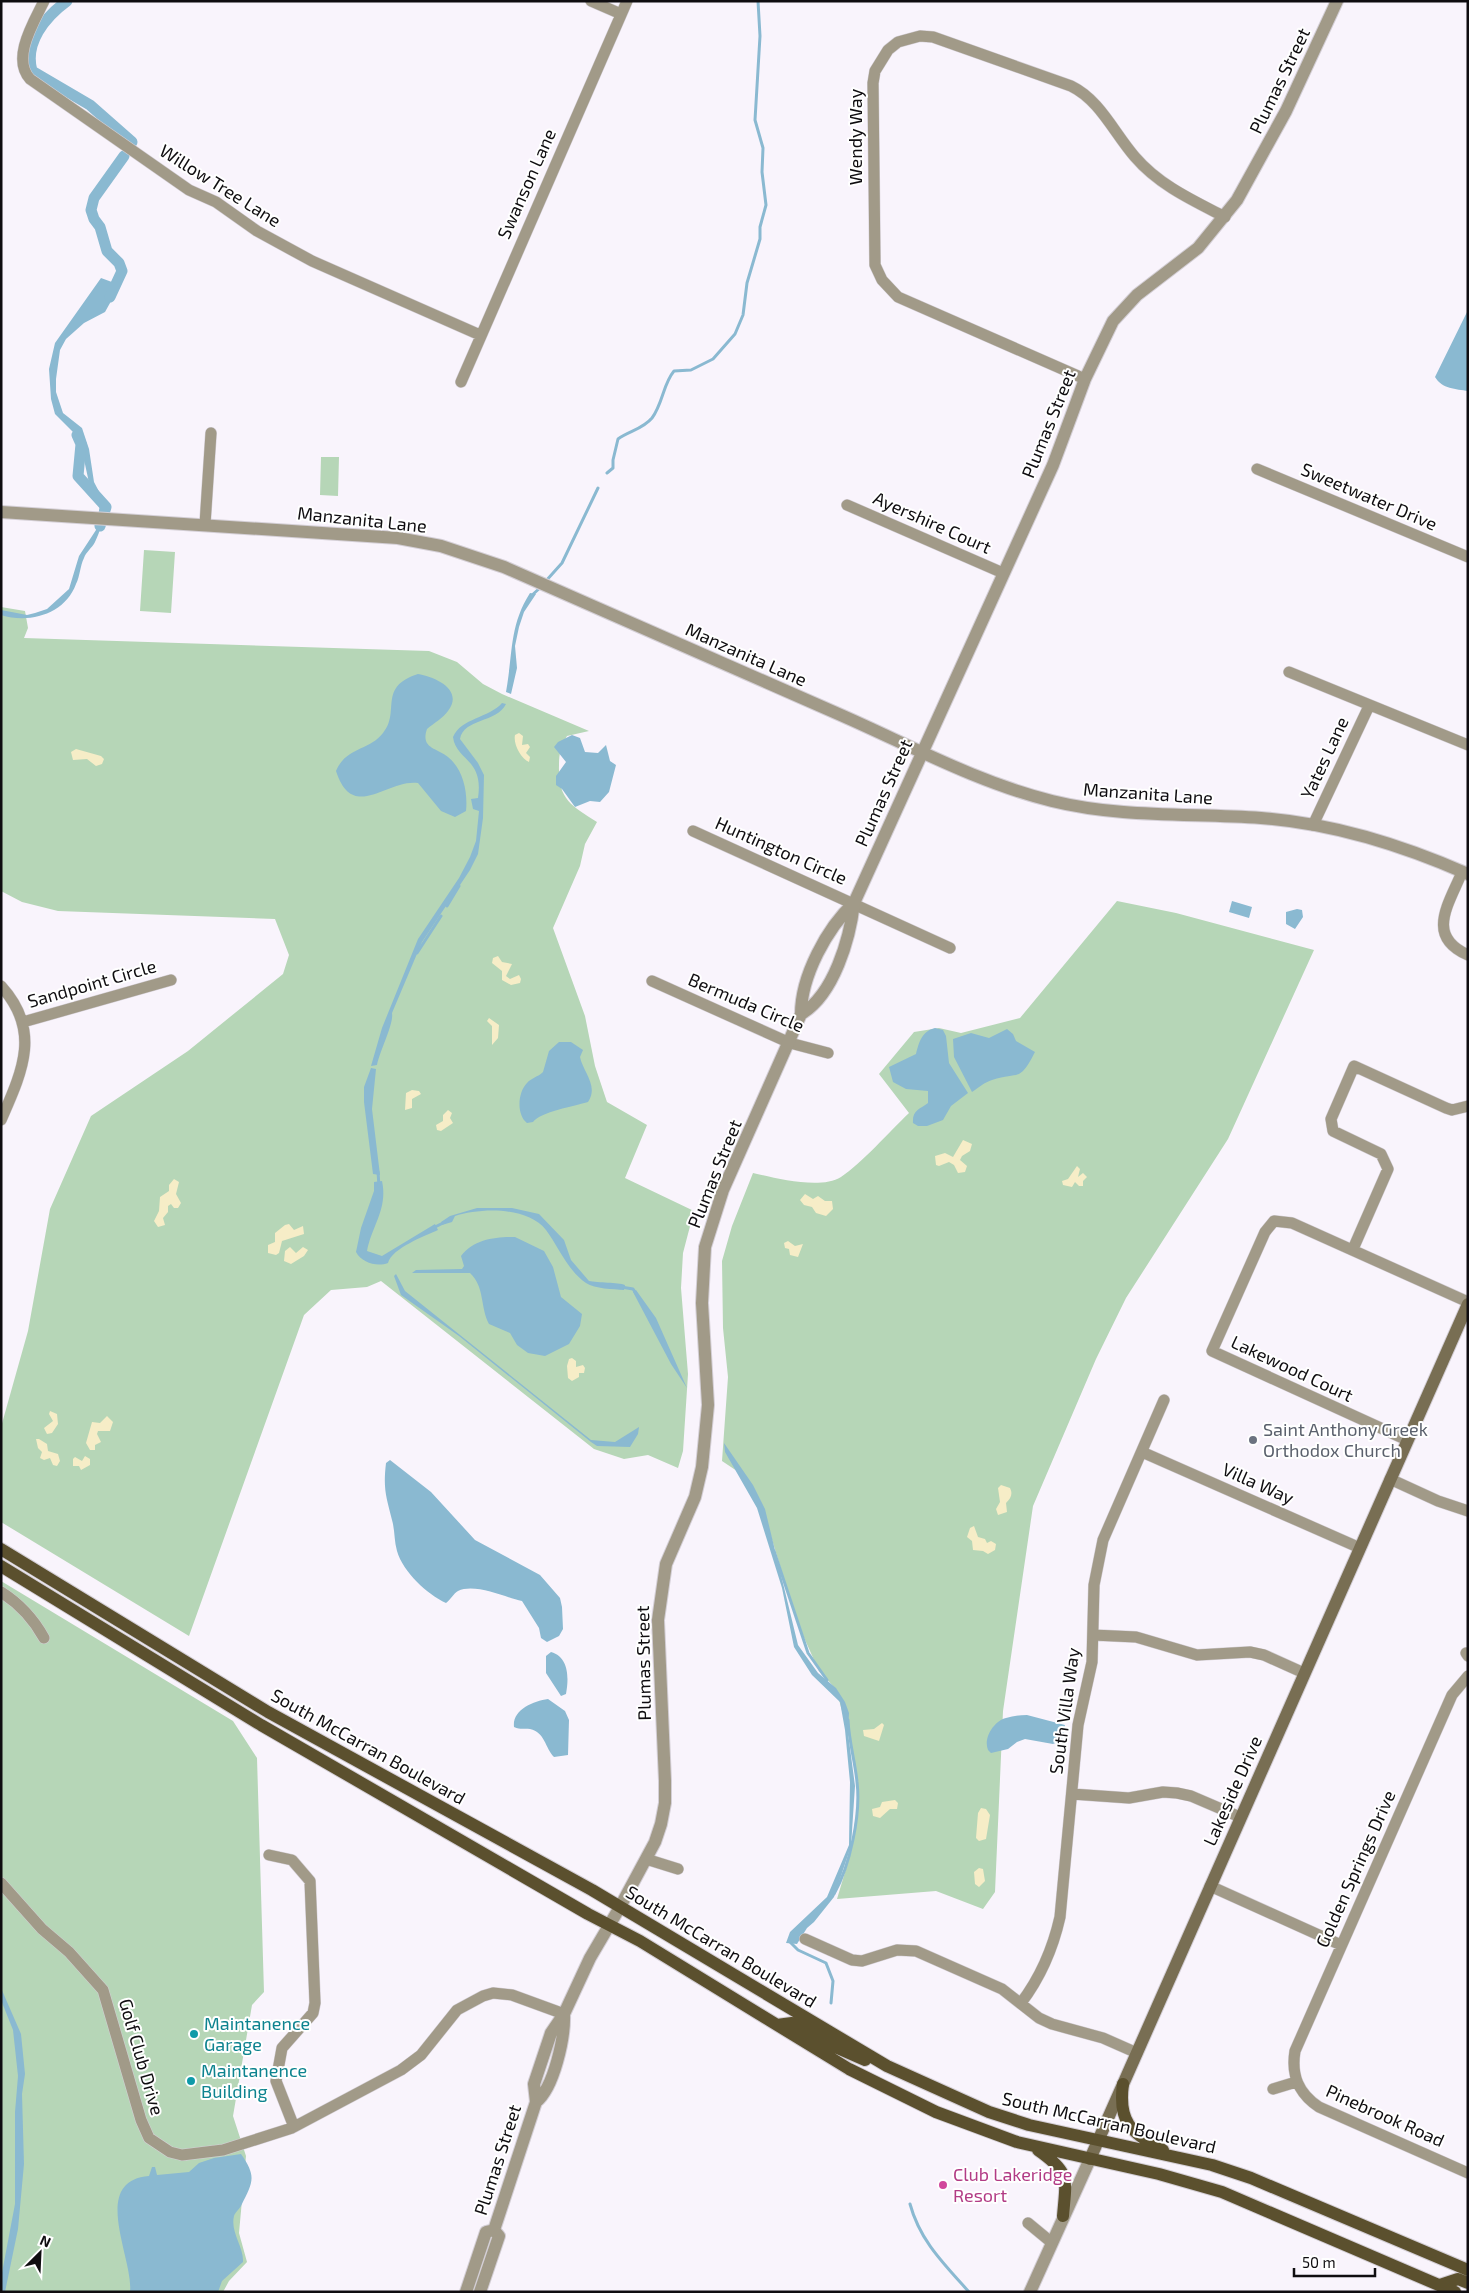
<svg xmlns="http://www.w3.org/2000/svg" width="1469" height="2293" font-family="'Exo 2',sans-serif">
	<rect width="100%" height="100%" fill="#f9f4fc"/>
	<!-- green -->
	<path fill="#b6d6b7" d="M321,457H339L338,496L320,495Z
		M144,550L175,552L171,613L140,611Z
		M1,607L25,611L28,628L24,638L429,651L457,662L483,684L502,694L589,731L567,736C561,746 559,753 559,765C558,799 570,805 597,822L585,844L580,866L553,928L585,1016L595,1066L607,1102L647,1125L625,1178L694,1211L683,1253L681,1288L688,1374L683,1451L678,1468L648,1455L624,1459L594,1449L381,1281L367,1287L331,1290L304,1315L189,1636L1,1522V1427L28,1331L50,1209L91,1116L188,1051L283,974L289,955L275,919L58,911L22,902L1,891Z
		M1117,901L1176,913L1314,950L1228,1139L1126,1298L1096,1359L1033,1506L1003,1711L995,1892L983,1909L936,1891L837,1899L851,1852L859,1792L849,1736L836,1689L819,1671L797,1622L760,1500L743,1475L722,1461L728,1377L723,1328L722,1261L732,1226L753,1173C775,1178 820,1190 841,1177C861,1164 890,1131 909,1113L879,1074L914,1032L939,1028L961,1033L1020,1018Z
		M1,1581L233,1721L257,1758L264,1992L252,2005L233,2116L246,2156L239,2233L247,2262L229,2281L223,2292H1Z"/>
	<!-- sand -->
	<path fill="#f6edc7" d="M519,733L523,736L522,745L528,744L530,747L526,753L530,757L529,762C521,759 513,744 515,735Z
		M76,749L101,756L104,759L102,764L96,766L87,759L73,760L71,752Z
		M498,956L502,962L512,964L506,976L510,979L519,975L521,979L520,983L511,985L502,980V971L492,963L493,958Z
		M489,1018L499,1025L498,1038L492,1045V1026L487,1021Z
		M412,1090L419,1091L421,1094L412,1099V1108L405,1110L406,1093Z
		M448,1110L452,1113L450,1118L453,1123L441,1131L437,1130L436,1125L443,1121V1115Z
		M963,1140L972,1144L970,1151L962,1156L960,1160L967,1166L965,1172L958,1173L954,1165L949,1162L939,1166L936,1165L935,1156L945,1153L953,1157Z
		M1077,1166L1080,1169L1078,1177L1083,1173L1087,1177L1083,1181V1186H1079L1075,1182L1072,1187L1063,1185L1062,1181L1068,1179Z
		M174,1179L179,1182L176,1194L181,1203L178,1208H174L171,1204L168,1206V1212L163,1218L165,1225L158,1227L154,1221L159,1211L160,1197L169,1191V1185Z
		M805,1194L813,1199L818,1196L825,1201H832L833,1209L826,1216L816,1213L812,1207L804,1205L800,1200Z
		M289,1224L294,1230L303,1226L304,1234L282,1241L279,1253L276,1255L268,1253V1245L275,1242V1233L285,1225Z
		M788,1241L795,1246L803,1244L798,1257L790,1255L789,1249L785,1248L784,1243Z
		M290,1247L296,1253L303,1247L308,1250L304,1256L291,1264L284,1261L285,1251Z
		M572,1358L576,1361V1367L583,1365L585,1368L584,1373H579V1377L572,1381L568,1378L567,1366L569,1359Z
		M50,1411L57,1414L58,1424L52,1433L47,1434L44,1428L53,1421L49,1414Z
		M107,1416L113,1422L110,1431H98L97,1434L101,1442L95,1445V1450H90L86,1443L92,1422L100,1423Z
		M36,1439H39L47,1444L48,1451L58,1454L60,1461L57,1466L53,1465L50,1458L44,1460L40,1458L42,1452L38,1448Z
		M85,1456L90,1459V1465L81,1470L79,1466H73V1459L75,1457L82,1461Z
		M1001,1485L1010,1488C1013,1494 1011,1498 1006,1503L1007,1512L998,1515L996,1509L1000,1502L998,1488Z
		M974,1526L978,1537L985,1539L987,1543L991,1541L996,1544L995,1550L988,1554L983,1551L973,1550L972,1541L967,1537L970,1528Z
		M882,1723L884,1725L879,1741L864,1736L863,1730L874,1729Z
		M895,1800L898,1803L897,1809H890L880,1818L873,1816L872,1809L880,1807L882,1802Z
		M981,1808L986,1809L990,1815L986,1839L979,1841L976,1838L978,1813Z
		M979,1868L983,1869L985,1881L979,1887L975,1884L974,1872Z"/>
	<!-- water -->
	<path fill="#8ab9d1" d="M101,278L120,285L105,312L84,323L66,339L60,350L56,379V392L63,413L82,428L89,449L94,482L106,505C103,518 101,530 95,542C92,548 86,552 84,558C80,566 80,576 76,584C65,614 30,624 1,615V610L27,615L35,613L47,609L69,589L79,556L96,530L100,505L91,492L83,455L75,434L55,414L51,399L49,369L55,343Z
		M1468,310V391C1456,389 1442,389 1435,377Z
		M530,593L536,594L524,612L519,627L515,646L517,668L511,694L506,692C513,654 509,626 530,593Z
		M418,674C436,677 464,690 448,711C443,718 434,723 427,729C420,749 438,748 448,757C463,769 468,792 466,811L455,817L441,811L418,783C386,779 353,823 336,771C346,747 369,751 383,733C401,712 377,687 418,674Z
		M502,703L506,704C497,723 464,718 460,739L478,763L484,775L483,818L478,854L470,870L422,942L392,1013C394,1024 380,1050 377,1065L371,1066L382,1028L418,939L459,878L470,857L476,841L479,811L473,809L471,799L478,798C484,758 456,761 453,737C461,718 489,718 502,703Z
		M572,735L580,738L585,752L598,753L606,745L610,761L616,765L609,792L600,802L590,801L575,807L562,789L556,785V776L566,762L554,747L558,742Z
		M1232,901L1252,907L1249,918L1229,912Z
		M1297,909L1302,910L1303,917L1295,929L1286,924V912Z
		M935,1028L943,1030L946,1036L949,1063L968,1093L951,1106L943,1120L927,1126H918L913,1123C912,1110 920,1109 928,1103V1091L906,1089L893,1082L889,1067L916,1054C919,1042 922,1031 935,1028Z
		M1007,1029L1013,1034L1016,1041L1035,1052C1019,1083 1020,1071 992,1080C985,1082 978,1088 972,1092L954,1057L953,1039L971,1033L989,1038Z
		M559,1042H571L583,1050L580,1057C583,1072 599,1086 588,1102C575,1106 540,1112 533,1122L527,1123C516,1114 518,1092 527,1083C531,1078 538,1077 543,1072L549,1051Z
		M371,1068L376,1069L372,1109L380,1175L373,1174L364,1102V1087Z
		M382,1181C388,1209 372,1225 367,1251L382,1256L435,1224L438,1230C425,1236 392,1248 388,1263C377,1267 362,1263 356,1252L361,1228L374,1191V1182Z
		M477,1208H512L539,1214L564,1240L571,1260L589,1281C598,1283 618,1282 625,1285L624,1290C613,1289 595,1289 586,1283C568,1271 558,1246 546,1230C527,1206 480,1208 455,1216L452,1222L442,1225L441,1222L450,1216Z
		M515,1237L544,1251L553,1267L561,1297L582,1314L580,1326L569,1344L545,1356L528,1353L517,1345L510,1333L489,1324C480,1307 485,1287 470,1273H412L416,1270L462,1269L464,1266L461,1256C474,1239 495,1237 515,1237Z
		M396,1274L405,1291L591,1440L615,1442L639,1427L638,1434L630,1447L597,1446L591,1442L459,1336L401,1295L394,1276Z
		M636,1290L656,1318L687,1388L671,1364L633,1292Z
		M724,1443L753,1485L765,1509L798,1645L818,1673L836,1688L845,1702L849,1713L848,1733L855,1786L851,1846L834,1897L814,1922L807,1928L797,1944L786,1943L790,1932L827,1897L849,1845L850,1782L845,1730L840,1702L812,1675L794,1647L782,1588L757,1508L725,1452Z
		M390,1460L431,1492L475,1540L540,1575L560,1598L562,1607L563,1629L559,1636L547,1642L541,1638L539,1628L522,1601C504,1597 475,1583 458,1591C454,1593 450,1600 446,1603C427,1594 403,1572 397,1551C394,1541 395,1530 392,1520C386,1496 383,1489 386,1463Z
		M551,1652C569,1657 569,1678 566,1694L561,1696L546,1673V1656Z
		M548,1699L565,1711L569,1720L568,1755L554,1757C545,1748 545,1732 530,1729C524,1728 521,1730 514,1727C512,1710 533,1701 548,1699Z
		M1027,1715L1065,1725L1062,1740L1053,1744L1025,1739L1017,1742L1008,1749L991,1753L988,1750C983,1738 994,1721 1006,1718C1013,1716 1020,1715 1027,1715Z
		M1,1988L21,2034L25,2074L22,2094L24,2164L18,2229L5,2292H1V2278L15,2204V2112L18,2076L13,2030L1,2000Z
		M241,2154C257,2177 253,2182 241,2206C239,2209 235,2213 234,2216C230,2232 244,2247 243,2262L222,2281L218,2292H130C134,2259 89,2181 149,2176L152,2167H155L157,2175L189,2172L199,2163L214,2158Z"/>
	<g fill="none" stroke-linecap="round" stroke-linejoin="round">
		<!-- stream -->
		<path stroke="#8ab9d1" stroke-width="3" d="M607,473L613,468V460L618,439C629,431 643,429 652,418C663,403 663,384 674,371L691,370L713,359L735,334L743,315L747,283L760,239V227L766,205L762,172L763,148L755,120L760,36L758,1
			M545,582L562,563L598,488
			M531,596L541,587
			M447,906L459,886
			M417,953L441,916
			M378,1172L379,1186
			M433,1228L445,1222
			M621,1287L633,1289L637,1295
			M774,1551L808,1653L827,1680
			M834,1894C850,1866 861,1814 857,1782C855,1761 849,1742 848,1720
			M790,1942L798,1950L826,1963L833,1981L831,2003
			M910,2204C920,2241 944,2264 969,2292"/>
		<!-- canal -->
		<path stroke="#8ab9d1" stroke-width="11" d="M67,1C45,17 24,43 32,71L90,105L132,142
			M110,297L122,271L119,263L107,251L100,227L94,219L91,210L94,198L124,156
			M77,435L81,444L78,476L106,507L100,526"/>
		<defs>
			<path id="minor" d="M44,1C34,22 11,58 30,79L189,190L216,202L257,231L312,261L480,335
				M591,1L621,14
				M1085,379L898,297L882,280L875,265L873,83L875,71L888,50L898,42L920,36L933,37L1071,86C1100,100 1114,133 1135,157C1159,185 1192,200 1225,217
				M461,382L627,1
				M1257,469L1468,557
				M847,505L1003,573
				M205,524L211,433
				M1289,672L1468,745
				M1313,825L1369,706
				M693,831L950,948
				M1462,872C1449,904 1425,936 1468,955
				M652,981L790,1043L828,1053
				M1,986C42,1031 22,1072 1,1120
				M23,1022L171,980
				M1353,1249L1388,1169L1381,1154L1333,1131L1331,1119L1354,1066L1446,1108L1452,1110L1468,1106
				M1407,1440L1212,1351L1265,1232L1274,1221L1292,1223L1468,1302
				M1142,1452L1360,1548
				M1390,1479L1438,1501L1468,1511
				M1,1592C20,1604 33,1618 44,1638
				M1093,1635L1136,1637L1197,1655L1250,1652L1264,1655L1304,1673
				M1466,1653L1468,1656
				M1468,1676L1452,1695L1295,2051C1291,2075 1298,2093 1319,2107L1468,2173
				M1072,1794L1129,1798L1163,1792L1177,1793L1191,1796L1240,1817
				M269,1855L292,1860L310,1881L315,2003L313,2013L282,2048L276,2081L294,2127
				M646,1859L678,1869
				M1,1883L42,1929L69,1952L103,1990L141,2120L149,2138L170,2152L182,2155L223,2150L292,2128L401,2070L421,2055L457,2010L483,1996L493,1993L512,1995L564,2014
				M1210,1886L1341,1945
				M805,1939L852,1960L862,1961L897,1950L916,1951L1002,1989L1039,2018L1052,2024L1103,2038L1137,2053
				M1021,2003C1040,1978 1053,1948 1060,1917L1078,1725L1092,1662L1094,1585L1103,1540L1164,1400
				M1273,2089L1296,2082
				M1028,2223L1051,2242"/>
			<path id="tertiary" d="M1,512L398,538L441,546L504,567C617,617 730,667 843,716C911,746 979,783 1052,801C1121,818 1190,813 1261,818C1333,823 1402,845 1468,874
				M801,1014C834,995 850,938 854,903L1053,465L1085,379L1113,321L1137,295L1198,248L1237,200L1286,111L1337,1
				M536,2102C554,2088 565,2037 564,2014
				M494,2230L536,2102L534,2084L551,2033L564,2014L590,1958L620,1907L655,1842L661,1824L665,1803V1781L658,1620L666,1564L695,1497L702,1467L708,1405L702,1303L705,1247L723,1190L801,1014C801,976 827,928 854,903
				M466,2292L486,2232L494,2230
				M480,2292L499,2236L494,2230
				M1030,2292L1090,2159"/>
			<path id="secondary" d="M1090,2159L1468,1304"/>
			<path id="primary" d="M1,1549L268,1712L592,1890L887,2066L989,2112L1029,2125L1212,2165L1251,2178L1468,2270
				M1,1566L261,1725L588,1914L640,1941L849,2069L936,2112L1017,2142L1159,2174L1222,2192L1455,2292
				M777,2025L792,2023L833,2046L865,2060
				M1123,2084C1118,2121 1130,2133 1163,2150
				M1038,2150C1071,2173 1066,2179 1063,2216
				M1440,2285L1458,2279L1468,2283"/>
		</defs>
		<!-- minor casing -->
		<use href="#minor" stroke="#d4cfd6" stroke-width="12"/>
		<!-- tertiary casing -->
		<use href="#tertiary" stroke="#d4cfd6" stroke-width="14"/>
		<!-- secondary casing -->
		<use href="#secondary" stroke="#d4cfd6" stroke-width="14"/>
		<!-- primary casing -->
		<use href="#primary" stroke="#d4cfd6" stroke-width="14"/>
		<!-- minor -->
		<use href="#minor" stroke="#a19a88" stroke-width="11"/>
		<!-- tertiary -->
		<use href="#tertiary" stroke="#a19a88" stroke-width="12"/>
		<!-- secondary -->
		<use href="#secondary" stroke="#786e53" stroke-width="12"/>
		<!-- primary -->
		<use href="#primary" stroke="#5b502e" stroke-width="12"/>
	</g>
	<!-- markers -->
	<circle fill="#6b7280" stroke="#fff" stroke-width="2" cx="1253" cy="1440" r="5"/>
	<g fill="#0f9aa8" stroke="#fff" stroke-width="2">
		<circle cx="194" cy="2034" r="5"/>
		<circle cx="191" cy="2081" r="5"/>
	</g>
	<circle fill="#d1479c" stroke="#fff" stroke-width="2" cx="943" cy="2185" r="5"/>
	<g text-anchor="middle" stroke-width="4" stroke-linejoin="round" paint-order="stroke">
		<!-- street labels -->
		<g font-size="18" fill="#0f0d10" stroke="#fff">
			<text transform="translate(1280 81) rotate(-64)" y="6">Plumas Street</text>
			<text transform="translate(856 137) rotate(-90)" y="6">Wendy Way</text>
			<text transform="translate(527 184) rotate(-66)" y="6">Swanson Lane</text>
			<text transform="translate(220 186) rotate(32)" y="6">Willow Tree Lane</text>
			<text transform="translate(1049 424) rotate(-68)" y="6">Plumas Street</text>
			<text transform="translate(1369 497) rotate(23)" y="6">Sweetwater Drive</text>
			<text transform="translate(362 520) rotate(6)" y="6">Manzanita Lane</text>
			<text transform="translate(932 523) rotate(24)" y="6">Ayershire Court</text>
			<text transform="translate(746 655) rotate(24)" y="6">Manzanita Lane</text>
			<text transform="translate(1325 758) rotate(-65)" y="6">Yates Lane</text>
			<text transform="translate(884 793) rotate(-66)" y="6">Plumas Street</text>
			<text transform="translate(1148 794) rotate(4)" y="6">Manzanita Lane</text>
			<text transform="translate(781 851) rotate(24)" y="6">Huntington Circle</text>
			<text transform="translate(92 984) rotate(-16)" y="6">Sandpoint Circle</text>
			<text transform="translate(746 1003) rotate(23)" y="6">Bermuda Circle</text>
			<text transform="translate(715 1174) rotate(-68)" y="6">Plumas Street</text>
			<text transform="translate(1292 1369) rotate(25)" y="6">Lakewood Court</text>
			<text transform="translate(1258 1484) rotate(24)" y="6">Villa Way</text>
			<text transform="translate(644 1663) rotate(-91)" y="6">Plumas Street</text>
			<text transform="translate(1065 1711) rotate(-82)" y="6">South Villa Way</text>
			<text transform="translate(368 1747) rotate(29)" y="6">South McCarran Boulevard</text>
			<text transform="translate(1233 1791) rotate(-66)" y="6">Lakeside Drive</text>
			<text transform="translate(1356 1869) rotate(-66)" y="6">Golden Springs Drive</text>
			<text transform="translate(721 1947) rotate(31)" y="6">South McCarran Boulevard</text>
			<text transform="translate(141 2057) rotate(74)" y="6">Golf Club Drive</text>
			<text transform="translate(1385 2116) rotate(24)" y="6">Pinebrook Road</text>
			<text transform="translate(1109 2123) rotate(13)" y="6">South McCarran Boulevard</text>
			<text transform="translate(498 2160) rotate(-72)" y="6">Plumas Street</text>
		</g>
		<!-- worship labels -->
		<g font-size="18" fill="#5b616d" stroke="#fff" text-anchor="start">
			<text x="1263" y="1436">Saint Anthony Greek<tspan x="1263" dy="21">Orthodox Church</tspan></text>
		</g>
		<!-- culture labels -->
		<g font-size="18" fill="#0d838f" stroke="#fff" text-anchor="start">
			<text x="204" y="2030">Maintanence<tspan x="204" dy="21">Garage</tspan></text>
			<text x="201" y="2077">Maintanence<tspan x="201" dy="21">Building</tspan></text>
		</g>
		<!-- hotel labels -->
		<g font-size="18" fill="#b23c85" stroke="#fff" text-anchor="start">
			<text x="953" y="2181">Club Lakeridge<tspan x="953" dy="21">Resort</tspan></text>
		</g>
	</g>
	<!-- border -->
	<rect width="1469" height="2293" fill="none" stroke="#0f0d10" stroke-width="5"/>
	<!-- north arrow -->
	<g transform="translate(40 2253) rotate(24)" stroke="#ffffff" stroke-width="4" paint-order="stroke">
	<path d="M0-4L9 19L0 12L-9 19Z" fill="#0f0d10"/>
	<text y="-8" font-size="14" font-weight="bold" text-anchor="middle" fill="#0f0d10">N</text>
	</g>
	<!-- scale -->
	<path d="M1294 2268v8h81v-8" fill="none" stroke="#0f0d10" stroke-width="2.5"/>
	<text x="1302" y="2268" font-size="15" fill="#0f0d10" stroke="#ffffff" stroke-width="4" paint-order="stroke">50 m</text>
</svg>
